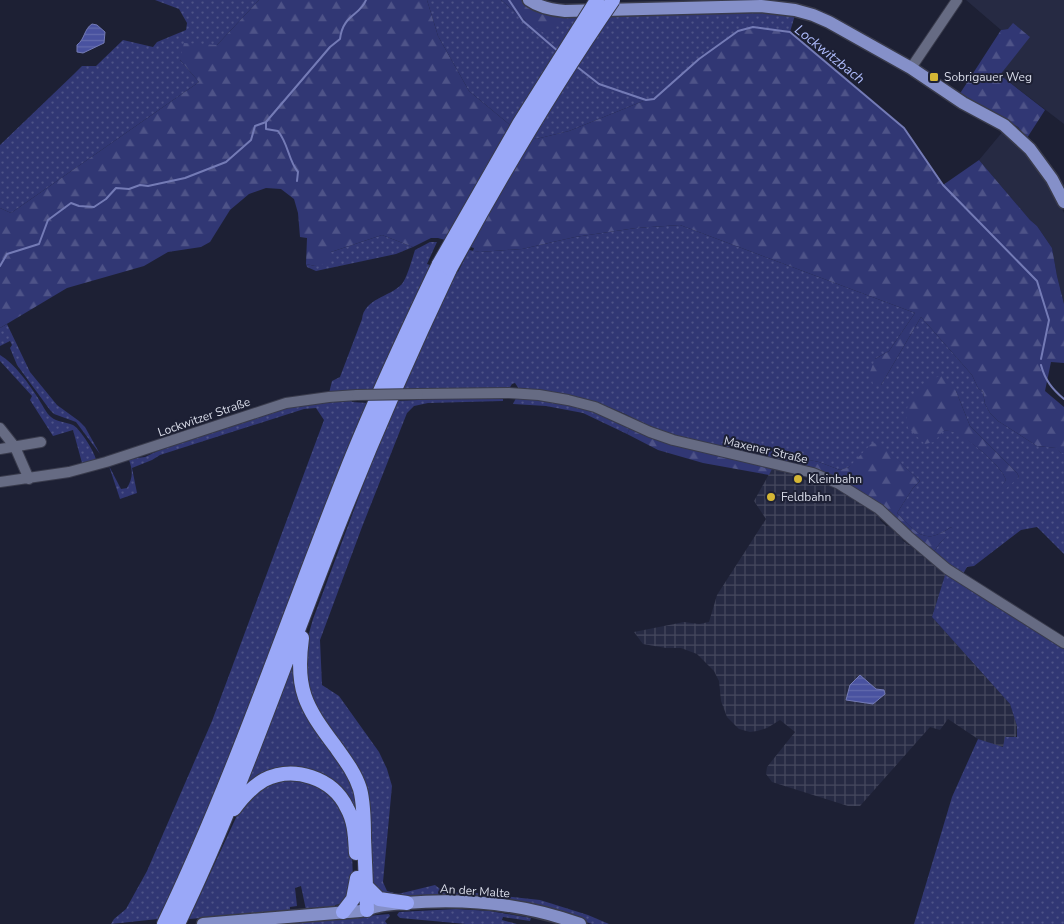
<svg xmlns="http://www.w3.org/2000/svg" width="1064" height="924" font-family="'Nunito Sans',sans-serif">
	<defs>
		<pattern id="industrial-grid" width="8" height="8" patternUnits="userSpaceOnUse" patternTransform="scale(1.25)"><rect width="8" height="8" fill="#262a43"/><path d="M0 4h8M4 0v8" fill="none" stroke="#45485e"/></pattern>
		<pattern id="green-dots" width="8" height="8" patternUnits="userSpaceOnUse" patternTransform="scale(1.25)"><rect width="8" height="8" fill="#313774"/><path d="M2 2h.1M6 6h.1" fill="none" stroke="#4e5388" stroke-width="1.8" stroke-linecap="round"/></pattern>
		<pattern id="forest-firs" width="22" height="20" patternUnits="userSpaceOnUse" patternTransform="scale(1.25)"><rect width="22" height="20" fill="#313774"/><path d="M5 1l3.5 6h-7zM16 11l3.5 6h-7z" fill="#4e5388"/></pattern>
		<pattern id="water-rules" width="6" height="5" patternUnits="userSpaceOnUse" patternTransform="scale(1.25)"><rect width="6" height="5" fill="#4952a0"/><path d="M0 2.5h6" fill="none" stroke="#626aad"/></pattern>
	</defs>
	<rect width="100%" height="100%" fill="#1d2034"/>
	<!-- built -->
	<path fill="#262a43" d="M966,0H1064V124L1000,75L1029,36L1008,29L1001,30Z
		M1004,130L1027,151L1059,202L1064,213V304L1057,276L1052,248L1037,226L1030,220L979,160Z"/>
	<!-- industrial -->
	<path fill="url(#industrial-grid)" d="M773,467L802,474L803,479L813,483L817,478L838,486L874,510L881,517L880,520L886,526H890L903,538L902,540L909,545L912,544L946,572L932,617L1010,704L1017,726L1016,737L1003,748L978,739L948,719L940,730L930,727L860,806H848L772,782L766,774L767,767L795,732L780,720L767,728L757,731L750,732L739,729L727,717L721,701L719,681L714,671L697,654L681,648H666L643,644L634,632L684,622L699,624L709,622L717,595L766,519L754,501Z"/>
	<!-- green -->
	<path fill="url(#green-dots)" fill-rule="evenodd" d="M155,0H259L217,45L180,60L199,82L11,213L0,208V145L74,74L82,66H96L123,40L153,47L157,42L186,30L187,23L179,9Z
		M427,0H501L526,21L562,14L739,9L795,15L790,32L781,30L714,49L699,59L654,99L646,100L569,131L536,139L510,125L469,91L438,36Z
		M680,225L915,313L889,351L875,359L881,385L921,317L972,375L978,388L983,392L985,404L990,413L998,421L1037,446L1057,448L1061,453H1064V554L1037,527L1021,530L974,566L967,567L963,574L933,553L940,543L953,530L951,527C924,546 917,533 897,513L913,488L920,481L880,444L849,467L840,470L819,462L737,445L736,451C708,445 680,440 654,429C643,425 634,418 623,413C590,399 555,391 519,389L515,383L512,384L509,389L418,391V389H403L456,271L458,272L469,250L480,252L522,249L575,237L636,228ZM956,391L970,426L1017,473L1019,477L999,491L1006,480C1002,466 971,441 958,433C953,431 948,430 943,431Z
		M382,235L413,247L396,254L316,271L307,267L306,264L315,266L331,252Z
		M430,242H437L427,264L430,265L373,389L357,390V392L329,393L332,381L340,377L362,319C365,298 388,298 402,284C407,278 412,259 415,250Z
		M7,324L30,372L57,405L79,421L85,427L100,454L76,422L54,414L50,410L17,365L10,348L12,345L10,341L0,346V328Z
		M0,355C15,364 29,384 38,398C42,404 46,413 51,417C57,422 66,422 73,425C80,429 95,452 96,460L82,463L73,430L53,436L30,400L32,396L0,361Z
		M517,396L537,397L591,409L631,426L627,434L583,413L546,406L513,404Z
		M418,398H503V401L428,403L414,406L407,413L362,527L320,640L322,685L339,696L379,752L387,769L392,786L383,882L387,891L398,894L435,885L444,892L476,893L540,900L588,915L609,924H592L568,916L393,899L373,890L364,799L309,700L304,651L313,619L373,459L398,401L418,400Z
		M351,400L352,402L367,403C334,485 301,567 270,650C235,741 201,831 158,919L111,924L114,919L126,909L147,871L212,721L324,420L316,408L304,409L160,455L152,460L132,468L137,493L120,499L109,466L121,489L127,488C133,478 133,471 129,460L130,459L145,457L164,448L276,410L297,405Z
		M946,572L1064,646V924H914L952,797L978,739L1003,747L1005,737H1017V726L1010,704L932,617Z
		M294,662L297,681L354,783L359,836L322,777L252,783L248,781Z
		M280,779H304L337,798L351,833L353,878V887L341,907L340,904L335,905V907L306,910L301,886L295,888L297,906L290,907V911L189,919L240,809L250,796Z
		M456,909L490,911L531,918L530,921L503,917L502,920L517,924H466L400,918L397,915L399,912Z
		M389,914L390,916L385,921L387,924H279Z"/>
	<!-- forest -->
	<path fill="url(#forest-firs)" d="M259,0H427L438,36L469,91L510,125L536,139L569,131L646,100L654,99L699,59L738,31L753,27L790,32L904,128L943,185L979,160L1030,220L1037,226L1052,248L1057,276L1064,304V363L1051,362L1045,391L1064,407V453H1061L1056,448L1037,446L998,421L990,413L985,404L983,392L978,388L972,375L921,317L881,385L873,384L870,372L875,359L889,351L915,313L680,225L636,228L575,237L522,249L480,252L473,251L474,248L438,238H431L413,247L382,235L331,252L328,263L315,266L306,264L307,238L300,237L298,213L294,199L281,189L266,188L249,194L230,210L210,242L201,247L168,252L144,266L67,288L0,328V208L11,213L199,82L180,60L184,43L217,45Z
		M501,0H524L562,14L547,35L526,21Z
		M1013,23L1030,37L1000,75L1045,110L1027,138L1018,127L959,95L1001,30L1008,29Z
		M942,376L956,391L970,426L1017,473L1019,477L1001,493L998,491L1006,480C1002,466 971,441 958,434C953,431 948,430 943,431L934,442L925,444L908,428L906,414L909,399L928,379Z
		M631,426L773,467L769,475L703,463L658,450L627,434Z
		M872,443L881,444L920,481L913,488L897,513C917,533 924,546 951,527L954,530L940,543L933,553L840,482L736,451L737,445L819,462L840,470L849,467Z"/>
	<!-- water -->
	<path fill="url(#water-rules)" stroke="#747bb6" d="M92,24L97,25L105,32L104,43L83,53L77,52V45C85,39 84,29 92,24Z
		M860,675L876,689L884,690L885,694L873,704L846,700L850,685Z"/>
	<g fill="none" stroke-linecap="round" stroke-linejoin="round">
		<!-- stream -->
		<path stroke="#747bb6" stroke-width="2" d="M509,0L523,21L559,52
			M576,66L599,84L646,100L654,99L699,59L738,31L753,27L790,32L904,128L943,185L1037,281L1049,320L1041,359
			M266,122V129L278,131C289,145 288,160 298,172L297,181
			M0,266L7,254L39,244L48,220L71,203L79,206L94,207L106,199L116,188L129,189L140,185L148,186L185,178L226,162L251,140L255,126L266,122L330,47L340,39C343,14 360,16 366,0
			M1041,365C1045,380 1052,389 1064,399"/>
		<defs>
			<path id="minor" d="M911,68L957,0
				M418,394L509,393L539,395L568,400L595,407L650,432L673,440L813,473L839,484L879,509L908,536L947,569L1064,643
				M0,428L15,447L29,479
				M0,449L41,442
				M0,482L69,472L106,462L286,403L329,397L357,395"/>
			<path id="major" d="M529,0C540,8 552,10 565,11L761,6L795,10L813,15L829,22L911,68L963,103L1004,125L1030,149L1052,179L1064,202
				M203,924L360,911C367,910 372,907 379,906C387,904 397,904 405,903C464,898 525,904 580,924"/>
			<path id="highway" d="M302,638C295,689 305,706 335,746C345,760 355,773 360,789C364,804 364,822 364,838C365,862 366,886 367,910
				M234,809C242,798 252,787 264,780C294,765 333,778 347,808C355,822 355,838 356,853
				M366,886L379,899L407,903
				M343,912L353,899L357,878
				M164,924C234,778 285,625 345,474C373,403 406,333 439,264
				M178,924C242,791 288,651 343,514C376,431 412,349 450,269"/>
		</defs>
		<!-- minor casing -->
		<use href="#minor" stroke="#393b4c" stroke-width="12"/>
		<!-- major casing -->
		<use href="#major" stroke="#393b4c" stroke-width="15"/>
		<!-- highway casing -->
		<use href="#highway" stroke="#393b4c" stroke-width="16"/>
		<!-- minor -->
		<use href="#minor" stroke="#666b83" stroke-width="10"/>
		<!-- major -->
		<use href="#major" stroke="#8590c9" stroke-width="12"/>
		<!-- highway -->
		<use href="#highway" stroke="#9aa8f8" stroke-width="14"/>
		<defs>
			<path id="minor-bridge" d="M357,395L418,394"/>
			<path id="highway-bridge" d="M439,264L519,124L597,0
				M450,269C500,177 554,86 613,0"/>
		</defs>
		<!-- minor-bridge casing -->
		<use href="#minor-bridge" stroke="#393b4c" stroke-width="12" stroke-linecap="butt"/>
		<!-- highway-bridge casing -->
		<use href="#highway-bridge" stroke="#393b4c" stroke-width="16" stroke-linecap="butt"/>
		<!-- minor-bridge -->
		<use href="#minor-bridge" stroke="#666b83" stroke-width="10"/>
		<!-- highway-bridge -->
		<use href="#highway-bridge" stroke="#9aa8f8" stroke-width="14"/>
	</g>
	<!-- markers -->
	<g fill="#d4b635" stroke="#1d2034" stroke-width="2">
		<rect x="929" y="72" width="10" height="10" rx="2.5"/>
		<circle cx="798" cy="479" r="5"/>
		<circle cx="771" cy="497" r="5"/>
	</g>
	<g text-anchor="middle" stroke-width="4" stroke-linejoin="round" paint-order="stroke">
		<!-- poi labels -->
		<g font-size="12" fill="#d8dbe8" stroke="#1d2034" text-anchor="start">
			<text x="944" y="81">Sobrigauer Weg</text>
			<text x="808" y="483">Kleinbahn</text>
			<text x="781" y="501">Feldbahn</text>
		</g>
		<!-- street labels -->
		<g font-size="12" fill="#d8dbe8" stroke="#1d2034">
			<text transform="translate(204 417) rotate(-19)" y="4">Lockwitzer Straße</text>
			<text transform="translate(766 450) rotate(13)" y="4">Maxener Straße</text>
			<text transform="translate(475 891) rotate(4)" y="4">An der Malte</text>
		</g>
		<!-- water labels -->
		<g font-size="14" font-style="italic" fill="#afbcfd" stroke="#1d2034">
			<text transform="translate(830 54) rotate(39)" y="5">Lockwitzbach</text>
		</g>
	</g>
</svg>
